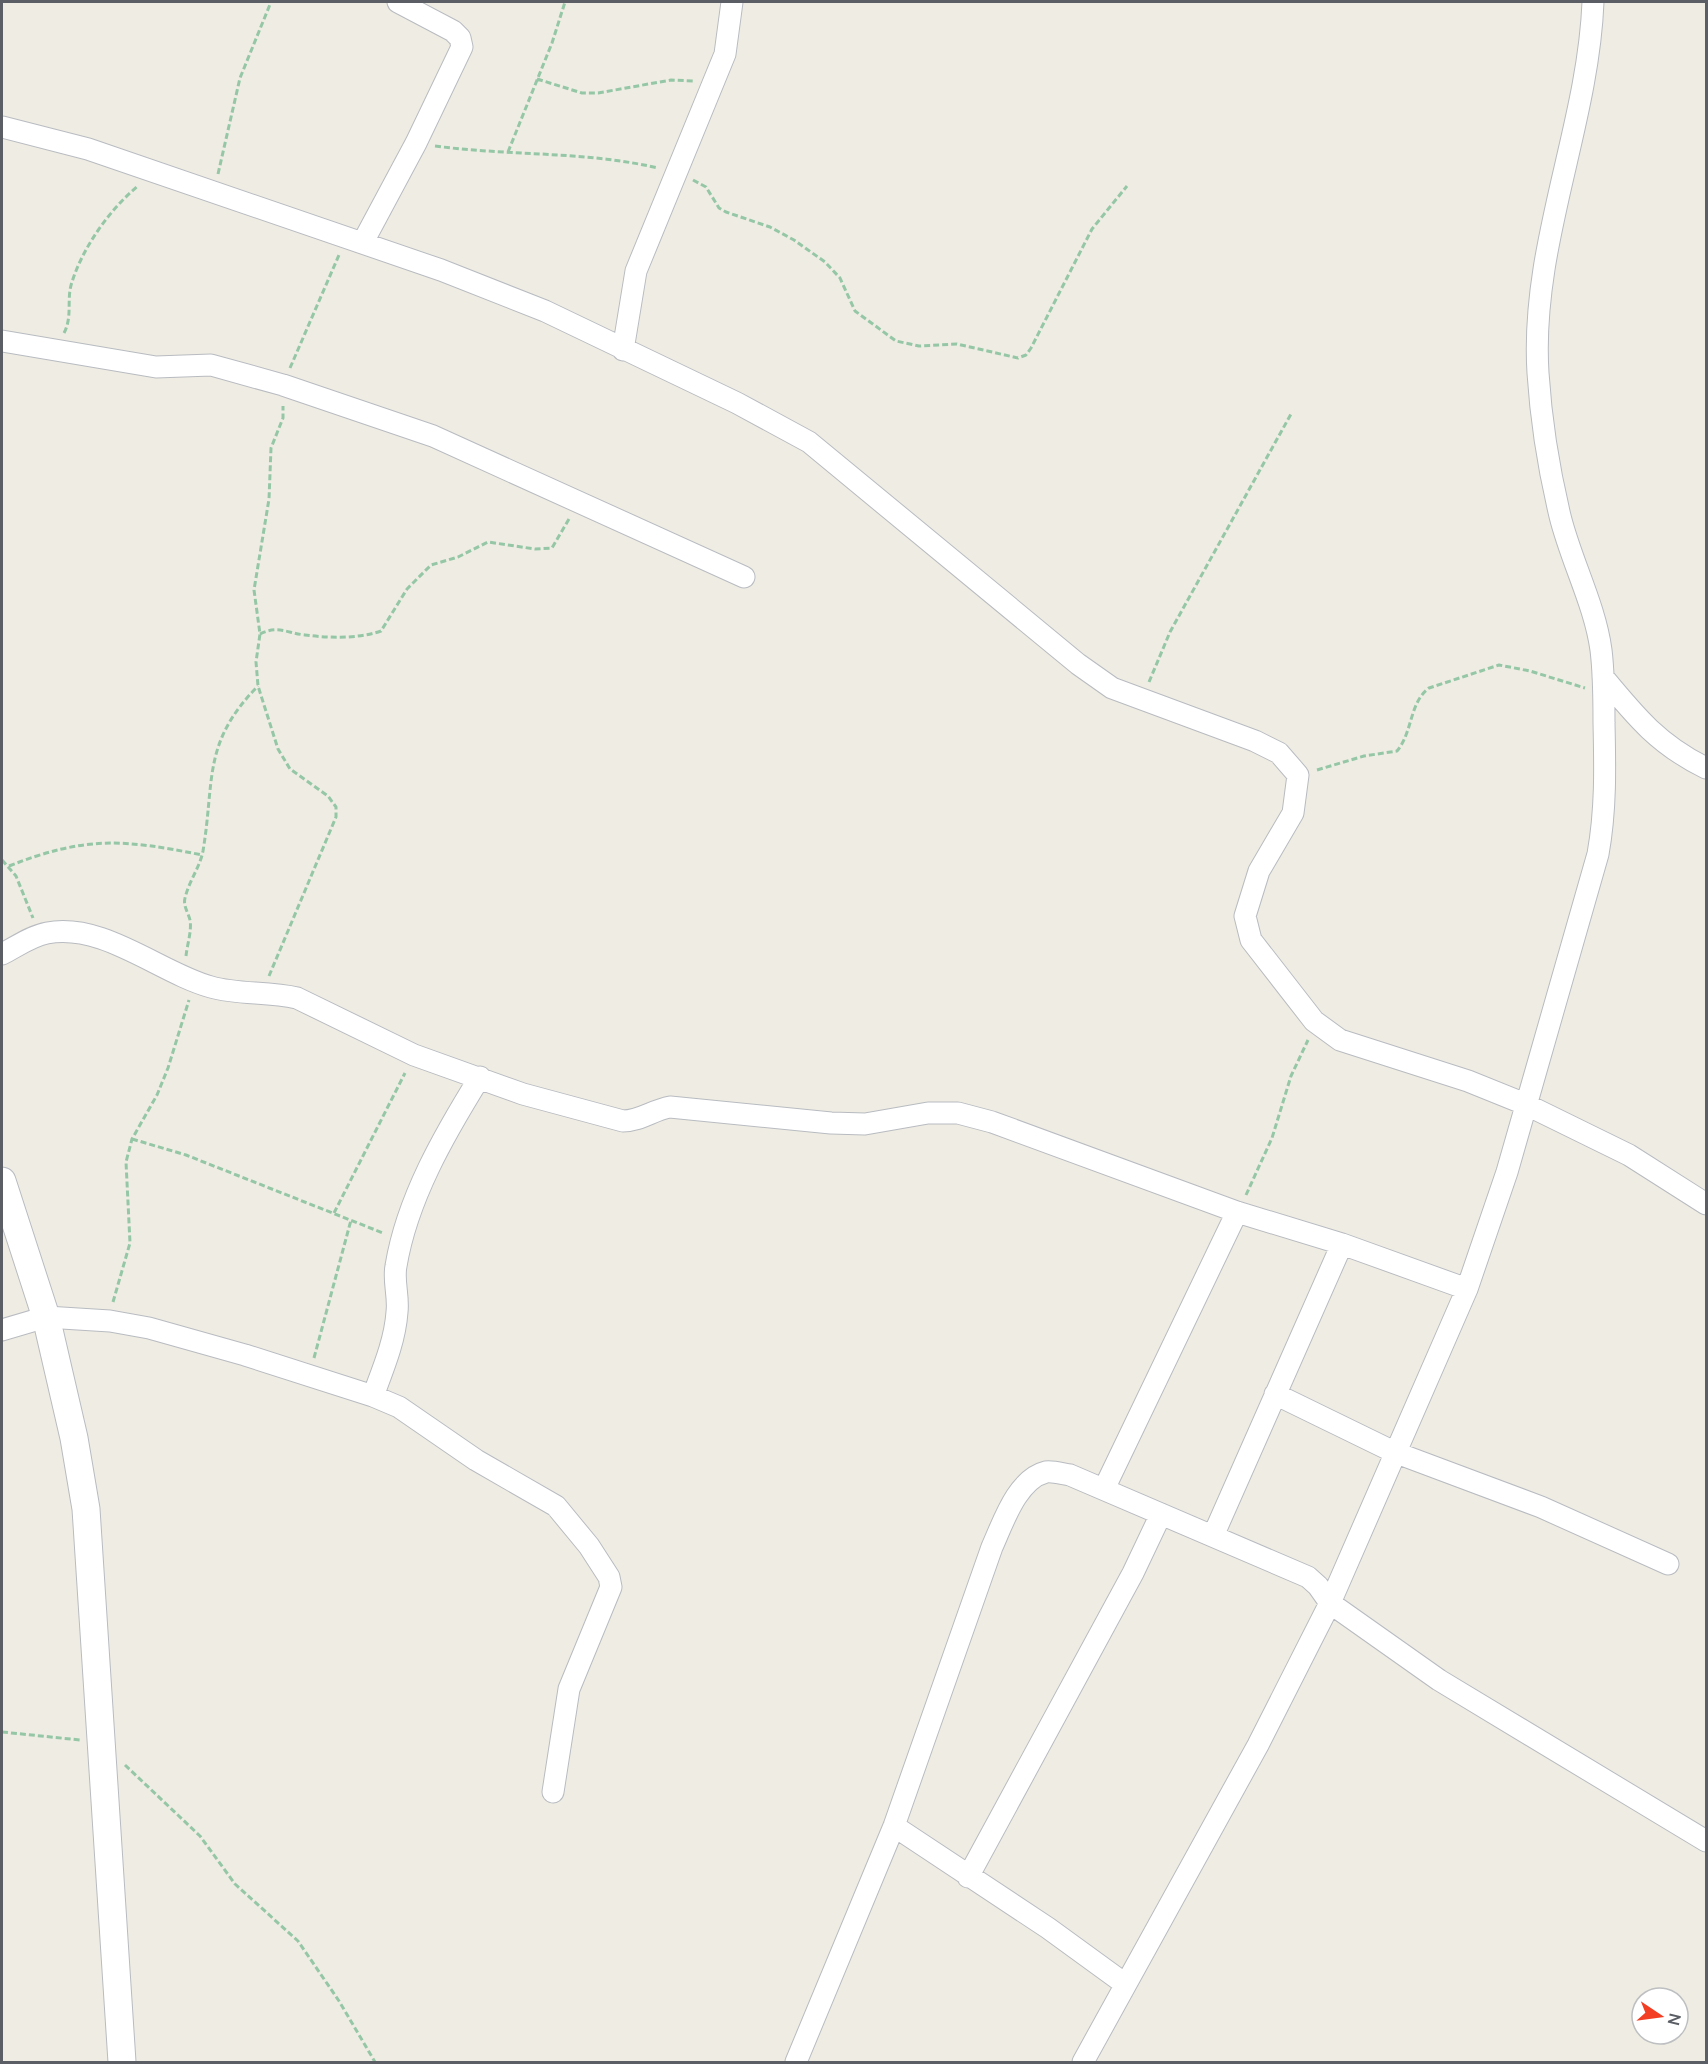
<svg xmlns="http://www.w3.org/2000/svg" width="1708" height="2064" font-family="Manrope,sans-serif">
	<rect width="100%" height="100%" fill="#efede3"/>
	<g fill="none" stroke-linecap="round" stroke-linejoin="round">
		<defs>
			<path id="minor" d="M2,127L88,149L441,270L545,311L737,403L809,442L1078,664L1112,688L1255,741L1279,753L1298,775L1293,813L1259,871L1245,916L1251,940L1314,1021L1340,1040L1468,1081L1525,1104L1629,1155L1706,1204
				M363,242L416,143L462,47L460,38L453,31L398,2
				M2,341L156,367L211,365L283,385L433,436L744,577
				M623,350L636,271L725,54L732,2
				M1603,677C1636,717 1659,745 1706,768
				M2,954C16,947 31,936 47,933C103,922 160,973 211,987C238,995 268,991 297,998L414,1055L523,1094L623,1121C640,1121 653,1110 670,1107L831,1123L865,1124L928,1113H958L992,1122L1237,1212L1342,1244L1467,1289
				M2,1330L46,1317L110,1321L149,1328L245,1355L373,1396L399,1407L476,1460L556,1506L589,1546L609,1577L611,1587L569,1689L553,1792
				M1275,1394L1394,1452L1541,1507L1668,1564
				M373,1396C383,1369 395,1341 397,1312C399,1296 393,1281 396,1266C407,1199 444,1135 480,1077
				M1104,1489L1237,1212
				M1213,1536L1342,1244
				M894,1826L1048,1928L1125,1984
				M968,1877L1133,1573L1161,1514
				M796,2062L894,1826L992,1547C1003,1523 1017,1479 1046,1472C1053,1471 1063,1474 1070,1475L1308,1577L1318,1586L1330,1603L1439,1680L1706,1841
				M1083,2062L1258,1745L1330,1603L1467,1289L1507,1172L1598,854C1606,810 1605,767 1604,723C1604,699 1604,674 1601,650C1595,605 1571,561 1560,516C1549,470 1541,420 1538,373C1530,246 1588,127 1593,2"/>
			<path id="tertiary" d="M2,1181L46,1317L74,1438L86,1509L122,2062"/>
		</defs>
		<!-- minor casing -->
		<use href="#minor" stroke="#b8bbc0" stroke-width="23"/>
		<!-- tertiary casing -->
		<use href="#tertiary" stroke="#b8bbc0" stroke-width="29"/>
		<!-- path -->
		<path stroke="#95c7a6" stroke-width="3" stroke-dasharray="6 3" stroke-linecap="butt" d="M537,79L582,93H598L671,80L694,81
			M435,146C510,156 585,151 658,168
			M508,152L552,43L565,2
			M218,174L240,78L271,2
			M693,180L706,187L719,208L726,212L770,227L794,240L825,262L840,278L855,311L896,341L919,346L957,344L1018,358L1026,355L1031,348L1092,229L1127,186
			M64,333C73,316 66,299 72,282C83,247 110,209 138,186
			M290,368L339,255
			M260,634C278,625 287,633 305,635C329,638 358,639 381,631L407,589L431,565L458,557L488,542L535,549L552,548L569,519
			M1149,682L1170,632L1291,414
			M1317,770L1364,756L1397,751C1413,732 1409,703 1429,688L1499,665L1530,671L1585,688
			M2,860L16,876L33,918
			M9,866C85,836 123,839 202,855
			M186,956C187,945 192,931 190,920C188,912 183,906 185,898C189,881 200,867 203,851C215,779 202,743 258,686
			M269,976L336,817V807L328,796L290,769L278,749L258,686L256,662L260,634L254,590L269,499L271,448L283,418V406
			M132,1139L186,1155L383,1233
			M1246,1195L1272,1138L1291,1076L1308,1040
			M334,1213L405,1073
			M113,1302L130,1243L126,1162L132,1139L157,1095L168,1068L189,1000
			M314,1358L351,1220
			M2,1732L80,1740
			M125,1765L200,1836L235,1884L298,1941L339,2001L375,2062"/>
		<!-- minor -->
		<use href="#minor" stroke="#fff" stroke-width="21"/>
		<!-- tertiary -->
		<use href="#tertiary" stroke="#fff" stroke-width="27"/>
	</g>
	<!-- border -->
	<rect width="1708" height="2064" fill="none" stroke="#5b5f65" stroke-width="6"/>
	<!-- north arrow -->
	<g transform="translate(1660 2016) rotate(103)"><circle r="28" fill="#ffffff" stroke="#bdbfc1" stroke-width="1.5"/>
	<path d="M0-4.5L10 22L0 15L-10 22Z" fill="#f33e24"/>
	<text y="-9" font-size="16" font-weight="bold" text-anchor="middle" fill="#5b5f65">N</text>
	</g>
</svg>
